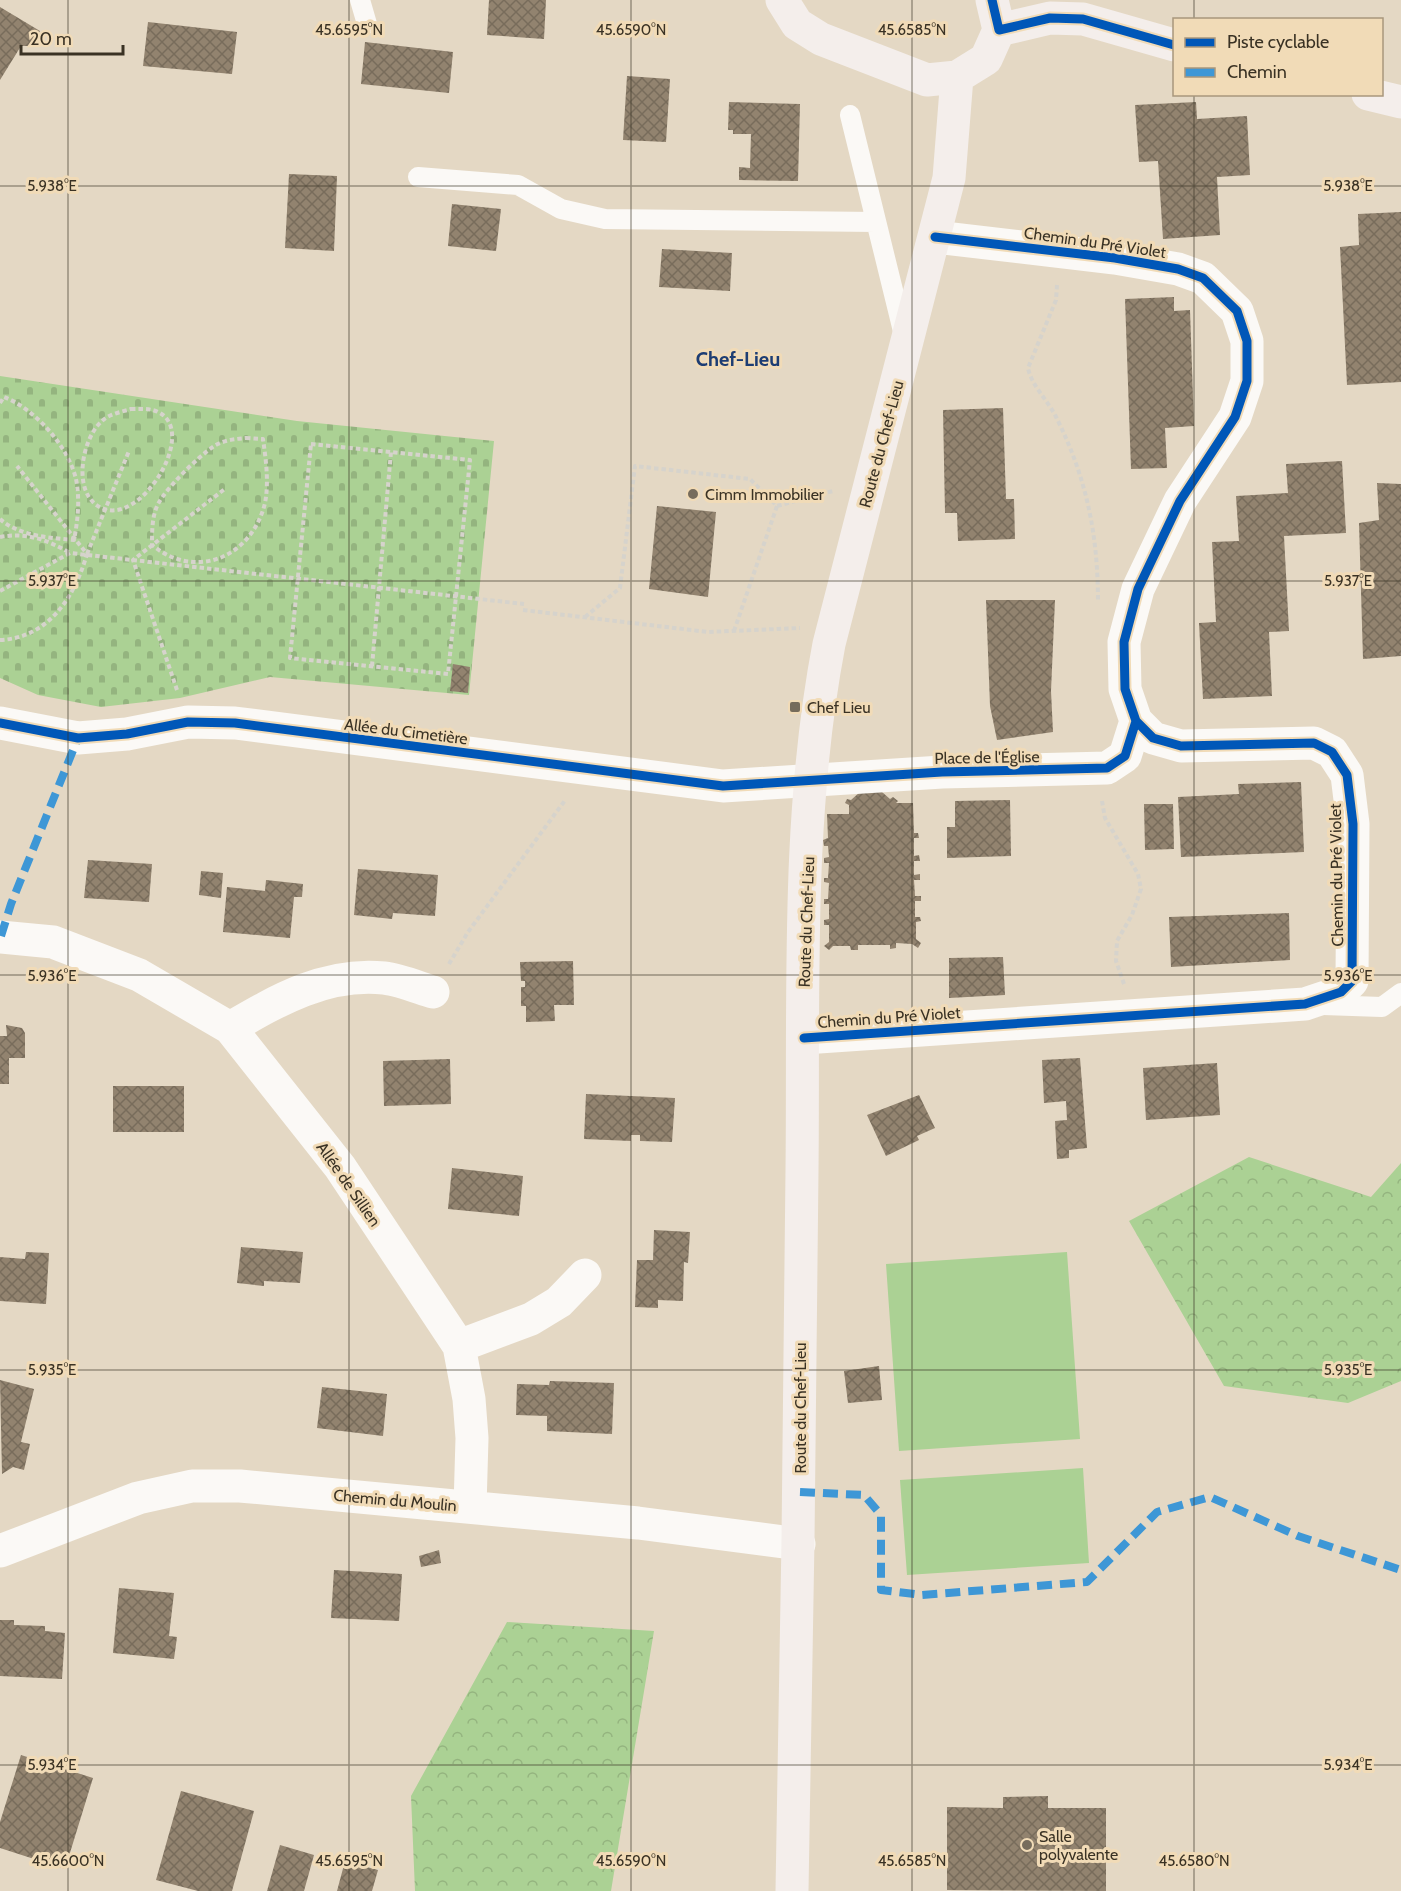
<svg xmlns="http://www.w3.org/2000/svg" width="1401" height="1891" font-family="Cabin,sans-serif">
	<defs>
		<pattern id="forest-crowns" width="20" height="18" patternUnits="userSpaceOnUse" patternTransform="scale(1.5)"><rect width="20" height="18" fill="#abd194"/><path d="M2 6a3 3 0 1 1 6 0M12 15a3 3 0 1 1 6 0" fill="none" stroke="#94b47f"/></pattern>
		<pattern id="cemetery-stones" width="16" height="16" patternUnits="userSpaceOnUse" patternTransform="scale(1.5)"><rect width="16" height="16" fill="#abd194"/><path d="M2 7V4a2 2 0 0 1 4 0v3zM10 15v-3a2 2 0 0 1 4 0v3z" fill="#94b47f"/></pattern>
		<pattern id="building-cross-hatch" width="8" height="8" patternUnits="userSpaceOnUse" patternTransform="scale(1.5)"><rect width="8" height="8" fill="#92836f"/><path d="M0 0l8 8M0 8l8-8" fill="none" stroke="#786c5b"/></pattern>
	</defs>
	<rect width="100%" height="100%" fill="#e4d8c4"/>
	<!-- forest -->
	<path fill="url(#forest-crowns)" d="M1249,1157L1371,1197L1401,1163V1381L1348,1403L1224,1386L1129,1221Z
		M507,1622L654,1631L611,1891H415L411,1796Z"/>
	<!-- cemetery -->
	<path fill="url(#cemetery-stones)" d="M0,376L297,421L494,441L469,695L270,677L180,698L101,707L38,695L0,678Z"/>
	<!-- pitch -->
	<path fill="#abd194" d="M1067,1252L1080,1439L899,1451L886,1264Z
		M1083,1468L1089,1563L907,1575L900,1480Z"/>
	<!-- building -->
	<path fill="url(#building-cross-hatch)" d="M489,0H546L544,39L487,35Z
		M0,7L40,31L30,46H21L0,80Z
		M148,22L237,32L232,74L143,66Z
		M365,42L453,52L449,93L361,84Z
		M627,76L670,79L666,142L623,140Z
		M729,102L800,104L798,181L739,180V167L750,168L751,134H733V130H728Z
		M1196,102L1197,119L1247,116L1250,175L1217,177L1220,235L1163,239L1158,161L1139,162L1135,105Z
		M289,174L337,176L334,251L285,248Z
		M452,204L501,209L496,251L448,246Z
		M1401,212V382L1347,385L1340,247L1359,245L1358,214Z
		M662,249L732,253L730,291L659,287Z
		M1174,297V311L1190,310L1194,426L1165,428L1167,468L1131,469L1125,299Z
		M1003,408L1006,499H1014L1015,539L958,541L957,513H945L943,410Z
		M1342,461L1346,533L1284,536L1289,631L1269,632L1272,696L1203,699L1199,623L1216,622L1212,542L1239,541L1236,496L1288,493L1286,464Z
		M1377,483L1401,484V656L1363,659L1359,523L1379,520Z
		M657,506L716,512L708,597L649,589Z
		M986,600H1055L1051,691L1053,732L997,740L990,706Z
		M453,664L470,667L468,693L450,691Z
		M1301,782L1304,852L1181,857L1178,797L1239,794L1238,784Z
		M860,792H882L890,799L893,797L898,801L896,803H913L914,833H918L919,838H914V856L919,855L920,861H914V875L920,874V880H914L915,896H921V901H915V917H920L921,921L916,922V939L921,943L918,948L912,944L896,943V948L890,949V945H858V950H851L850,946H833L829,950L824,946L829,942V925H824V920L829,919V904H824V899H828L829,883L824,882V878H828L829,863H824V858L829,857L828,846H824L823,840L828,838L827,814H849V805L845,803L847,799L851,800Z
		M1010,800L1011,856L947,858V827H955V801Z
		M1144,804H1173L1174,849L1145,850Z
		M88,860L152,864L149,902L84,898Z
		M358,869L438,875L435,916L393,913L392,919L354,915Z
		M201,871L223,873L221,898L199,895Z
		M266,880L303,884L302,897H294L290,938L223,932L227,887L265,891Z
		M1289,913L1290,960L1171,967L1169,917Z
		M1003,957L1005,995L949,998V958Z
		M573,961L574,1005H554L555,1021L526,1022V1006H521V987H525V981H521L520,962Z
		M6,1025L22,1028L25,1033V1058H9V1084H0V1036H7Z
		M1080,1058L1087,1148L1069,1150V1158L1057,1159L1055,1121L1067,1120L1066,1101L1044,1103L1042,1060Z
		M450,1059L451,1104L384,1106L383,1061Z
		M1217,1063L1220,1115L1146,1120L1143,1068Z
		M113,1086H184V1132H113Z
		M586,1094L675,1098L672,1142L640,1141V1135H631V1141L584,1139Z
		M919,1095L935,1128L917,1136L919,1140L886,1156L867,1115Z
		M452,1168L523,1176L519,1216L448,1209Z
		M654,1230L690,1232L688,1263L684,1262L683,1301L658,1300V1308L635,1307L637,1260H653Z
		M241,1247L303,1252L300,1283L264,1281V1286L237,1283Z
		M26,1252L49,1253L46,1304L0,1301V1257L25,1259Z
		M879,1366L882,1400L848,1403L844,1371Z
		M0,1380L34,1389L21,1442L30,1444L24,1470L13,1467L2,1474Z
		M550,1381L614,1383L612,1434L547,1431V1416L516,1415L517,1384L549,1385Z
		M322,1387L387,1394L383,1436L317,1428Z
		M439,1550L441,1563L421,1567L419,1556Z
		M334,1570L402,1574L399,1621L331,1618Z
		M119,1588L174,1593L169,1636L177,1637L174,1659L113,1653Z
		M0,1620H14V1625L45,1626V1631L65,1633L62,1679L0,1676Z
		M21,1755L93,1778L65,1869L0,1848V1822Z
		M181,1791L254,1811L232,1891H198L156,1880Z
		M1048,1796V1808H1106V1891L947,1890V1807L1003,1808V1797Z
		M280,1845L314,1855L304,1891H267Z
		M345,1861L378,1870L372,1891H337Z"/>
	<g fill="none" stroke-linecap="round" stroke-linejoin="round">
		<!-- path -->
		<path stroke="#d6d3cc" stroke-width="4" stroke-dasharray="4.5 3" stroke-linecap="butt" d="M1057,285L1056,300L1028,368C1032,387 1049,401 1057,419C1087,479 1098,536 1098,602
			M0,403L4,397C35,409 68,446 76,479C80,500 78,519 74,540C50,538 19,536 0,519
			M131,409C140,409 150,408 158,412C197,430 147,517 108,510C70,502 80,440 102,421C109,414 121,412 131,409Z
			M246,438L263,439C266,460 269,483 265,503C252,557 196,581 152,545C152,531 152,516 158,504C168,486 197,458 214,446C224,440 235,439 246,438Z
			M311,444L470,460L448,674L290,658Z
			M0,537C26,532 48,540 70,553
			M87,554L129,451
			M0,591L70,553L524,604
			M523,610L708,632L800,628
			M585,617L620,588L635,466L750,479L777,506L833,491
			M734,631L777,506
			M0,640C49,638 75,596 87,554L17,466
			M372,666L391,452
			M177,690L133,560L226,488
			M1102,801L1105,818L1138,874L1141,889L1132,915L1117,941L1116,961L1124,984
			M449,964L468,932L566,799"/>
		<!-- lane -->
		<path stroke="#fbf9f6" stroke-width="20" d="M360,0L367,24
			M850,115L904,335
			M418,177L518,185L561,209L605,219L876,222
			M1323,1005L1382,1007L1401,993"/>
		<!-- street -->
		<path stroke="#fbf9f6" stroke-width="33" d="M0,723L78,738L127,734L188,722L235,723L723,786L942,772L1107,768L1125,756L1136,721
			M0,937L53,942L139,975L230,1028L340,1167L459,1346L469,1399L472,1438L470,1507
			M230,1028C278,1000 326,972 384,978C400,980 417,987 433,992
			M804,1038L1305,1004L1341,992L1352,981L1353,824L1347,775L1332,752L1314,743L1181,746L1153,738L1136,721L1125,689L1124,642L1138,589L1180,501L1235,417L1247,381V341L1237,311L1203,278L1178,269L1115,258L935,237
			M459,1346L531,1319L559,1302L585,1275
			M0,1551L138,1498L192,1486H240L638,1523L799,1544"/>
		<!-- secondary -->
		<path stroke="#f4eeeb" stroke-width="33" d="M782,0L797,24L821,39L927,80L957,77L986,59L999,30L992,0
			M999,30L1050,18L1083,19L1174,45
			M1368,94L1401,102
			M792,1891C797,1651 800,1410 802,1170C804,995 796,816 829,644L949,178L957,77"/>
		<!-- quiet -->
		<path stroke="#3e97d6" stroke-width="8" stroke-dasharray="15 8" stroke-linecap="butt" d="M1,936L11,904L78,738
			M800,1492L864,1495L881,1515V1590L922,1595L1087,1582L1157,1512L1210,1497L1298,1536L1401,1570"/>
		<defs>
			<path id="cycleway" d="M992,0L999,30L1050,18L1083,19L1174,45
				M0,723L78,738L127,734L188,722L235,723L723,786L942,772L1107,768L1125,756L1136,721
				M804,1038L1305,1004L1341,992L1352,981L1353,824L1347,775L1332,752L1314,743L1181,746L1153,738L1136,721L1125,689L1124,642L1138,589L1180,501L1235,417L1247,381V341L1237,311L1203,278L1178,269L1115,258L935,237"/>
		</defs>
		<!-- cycleway casing -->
		<use href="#cycleway" stroke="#f1dbb7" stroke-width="13"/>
		<!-- cycleway -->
		<use href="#cycleway" stroke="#0057b8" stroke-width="9"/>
	</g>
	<!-- ticks -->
	<path fill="none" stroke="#3a3224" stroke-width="1.5" stroke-opacity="0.45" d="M68,0V1891M349,0V1891M631,0V1891M912,0V1891M1194,0V20M1194,94V1891M0,186H1401M0,581H1401M0,975H1401M0,1370H1401M0,1765H1401"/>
	<!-- markers -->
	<g fill="#766c5c" stroke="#f1dbb7" stroke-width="2">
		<circle cx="693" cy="494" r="6"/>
		<rect x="789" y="701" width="12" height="12" rx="3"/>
		<circle cx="1027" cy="1845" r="6"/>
	</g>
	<g text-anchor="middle" stroke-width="6" stroke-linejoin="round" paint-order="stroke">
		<!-- street labels -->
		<g font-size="16" fill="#3a3224" stroke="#f1dbb7">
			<text transform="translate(1095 242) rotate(8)" y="6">Chemin du Pré Violet</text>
			<text transform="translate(881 444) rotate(-75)" y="6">Route du Chef-Lieu</text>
			<text transform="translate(406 731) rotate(7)" y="6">Allée du Cimetière</text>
			<text transform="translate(987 757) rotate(-1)" y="6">Place de l'Église</text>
			<text transform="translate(1336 875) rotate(-91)" y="6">Chemin du Pré Violet</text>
			<text transform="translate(806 922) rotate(-88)" y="6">Route du Chef-Lieu</text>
			<text transform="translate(889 1017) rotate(-4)" y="6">Chemin du Pré Violet</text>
			<text transform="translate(349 1184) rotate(55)" y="6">Allée de Sillien</text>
			<text transform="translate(800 1408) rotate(-90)" y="6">Route du Chef-Lieu</text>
			<text transform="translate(395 1500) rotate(5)" y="6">Chemin du Moulin</text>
		</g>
		<!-- poi labels -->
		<g font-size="16" fill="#3a3224" stroke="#f1dbb7" text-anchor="start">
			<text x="705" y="500">Cimm Immobilier</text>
			<text x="807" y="713">Chef Lieu</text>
			<text x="1039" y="1842">Salle<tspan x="1039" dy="18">polyvalente</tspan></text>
		</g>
		<!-- quarter labels -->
		<g font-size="20" font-weight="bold" fill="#1d3d73" stroke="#f1dbb7">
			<text x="738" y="366">Chef-Lieu</text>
		</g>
	</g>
	<g font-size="15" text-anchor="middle" fill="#3a3224" stroke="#f1dbb7" stroke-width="6" stroke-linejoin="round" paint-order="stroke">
		<text x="349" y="35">45.6595°N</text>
		<text x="631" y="35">45.6590°N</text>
		<text x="912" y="35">45.6585°N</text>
		<text x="1348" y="191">5.938°E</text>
		<text x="52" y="191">5.938°E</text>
		<text x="1348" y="586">5.937°E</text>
		<text x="52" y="586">5.937°E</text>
		<text x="1348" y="981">5.936°E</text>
		<text x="52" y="981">5.936°E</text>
		<text x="1348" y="1375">5.935°E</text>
		<text x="52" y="1375">5.935°E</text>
		<text x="1348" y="1770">5.934°E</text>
		<text x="52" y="1770">5.934°E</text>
		<text x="68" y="1866">45.6600°N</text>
		<text x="349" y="1866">45.6595°N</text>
		<text x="631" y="1866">45.6590°N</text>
		<text x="912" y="1866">45.6585°N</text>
		<text x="1194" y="1866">45.6580°N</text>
	</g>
	<!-- legend -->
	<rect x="1173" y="18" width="210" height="78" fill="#f1dbb7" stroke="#a8977c" stroke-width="1.5"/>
	<rect x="1185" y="38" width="30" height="9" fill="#0057b8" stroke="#a8977c" stroke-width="1.5"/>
	<text x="1227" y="48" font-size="18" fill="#3a3224">Piste cyclable</text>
	<rect x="1185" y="68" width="30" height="9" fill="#3e97d6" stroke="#a8977c" stroke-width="1.5"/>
	<text x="1227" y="78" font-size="18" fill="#3a3224">Chemin</text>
	<!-- scale -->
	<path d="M21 45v9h102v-9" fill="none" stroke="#3a3224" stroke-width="3"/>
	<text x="30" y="45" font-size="18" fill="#3a3224" stroke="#f1dbb7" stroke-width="4.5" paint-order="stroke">20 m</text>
</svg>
